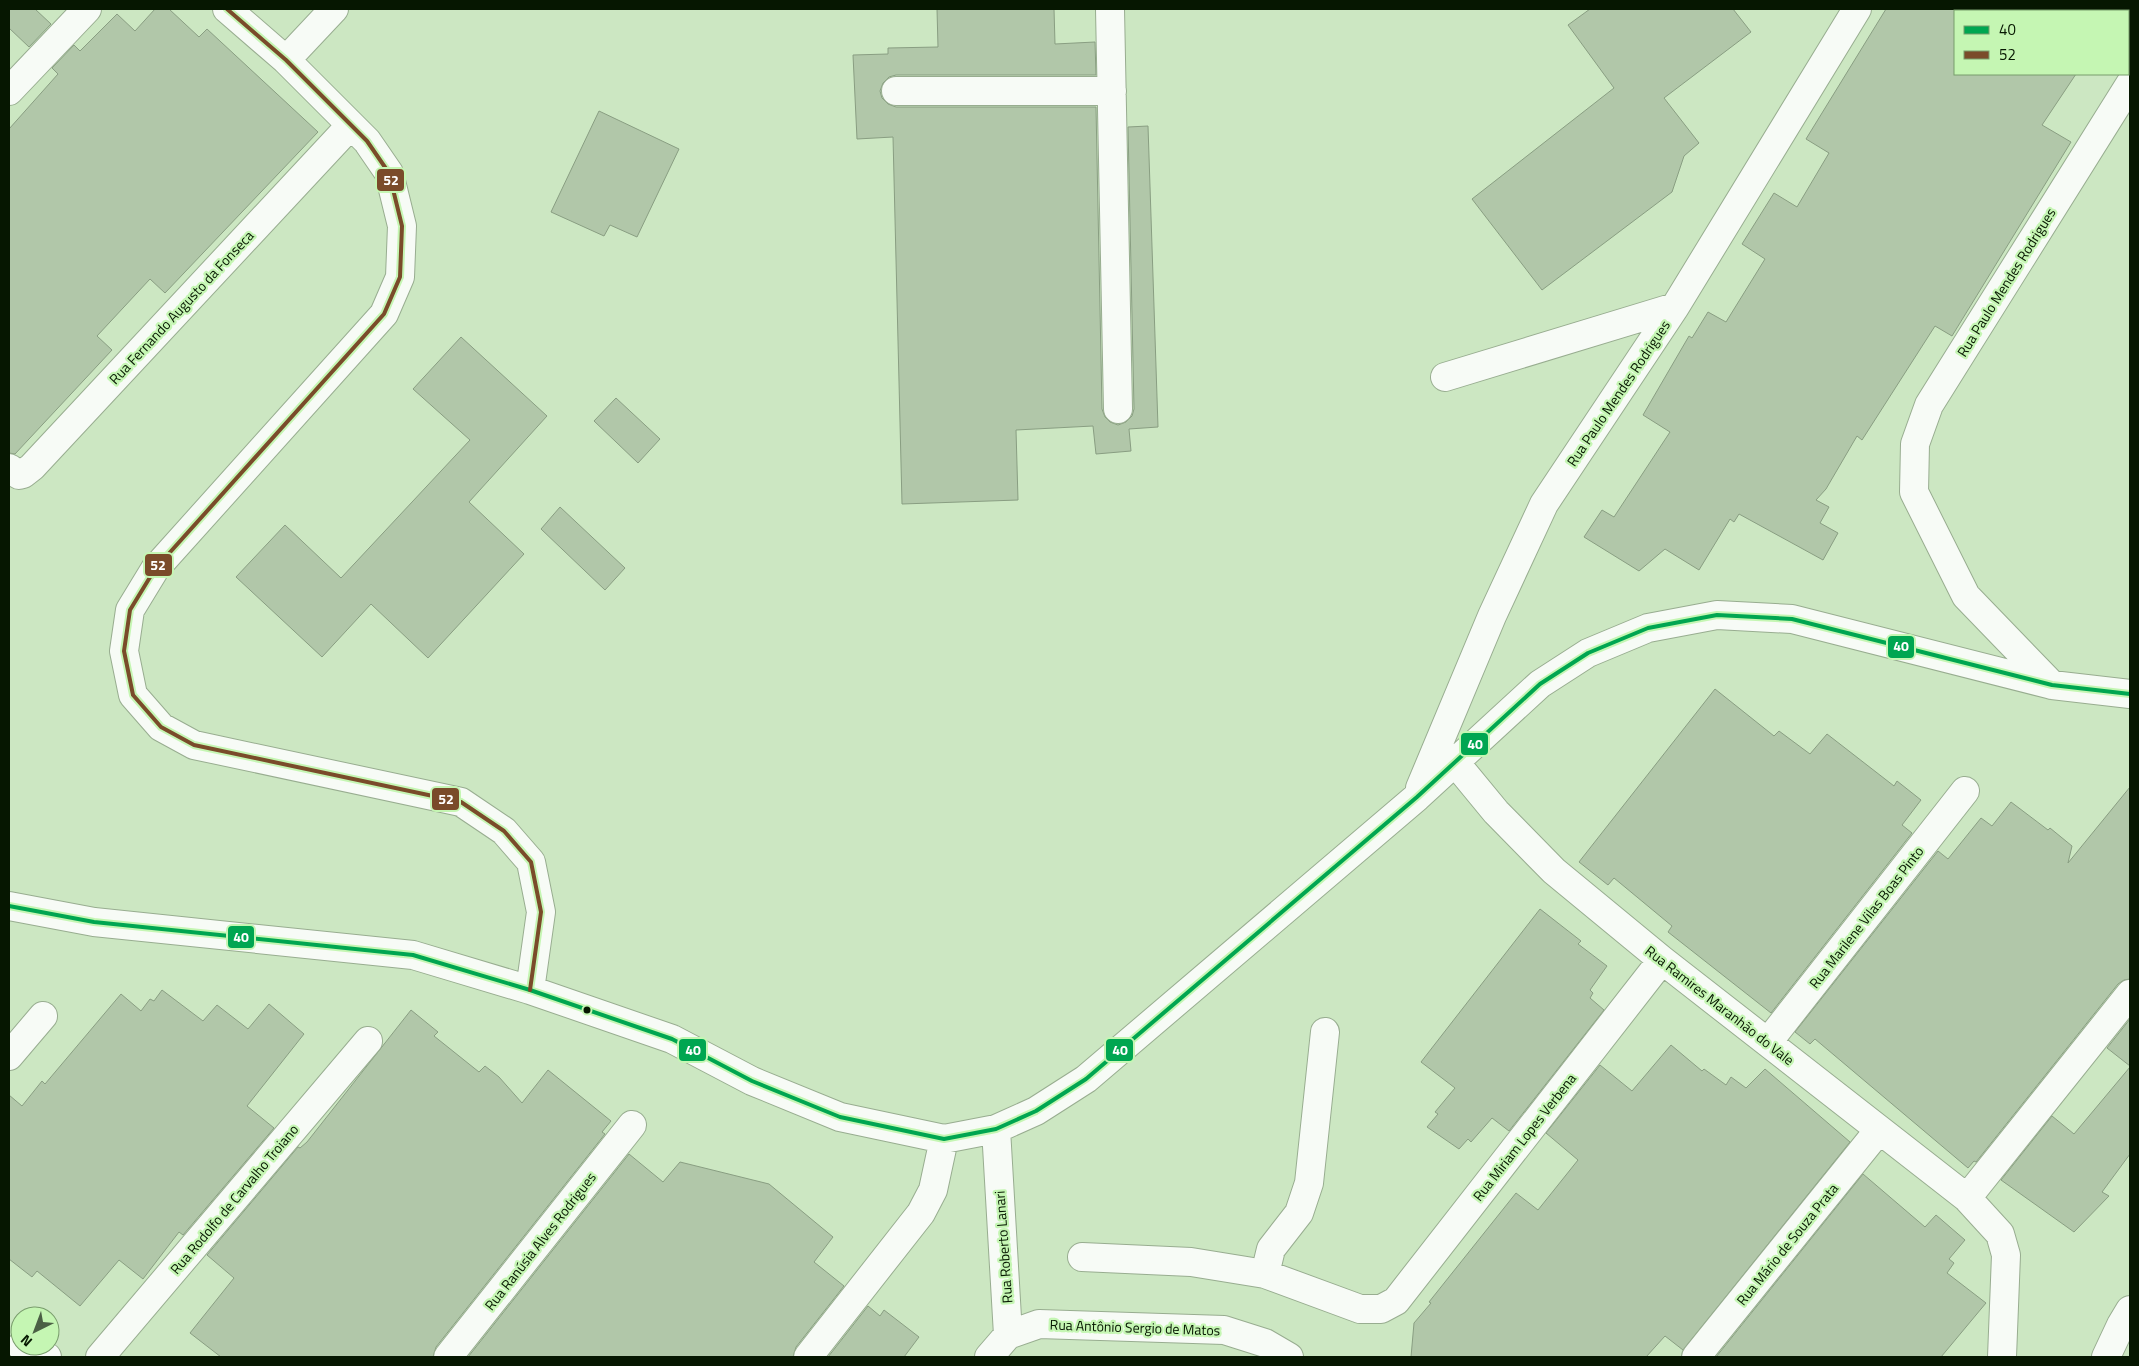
<svg xmlns="http://www.w3.org/2000/svg" width="2139" height="1366" font-family="'Titillium Web',sans-serif">
<style>
.building{fill:#b1c7a9;stroke:#899e82}
.lines{fill:none;stroke-linecap:round;stroke-linejoin:round}
.minor-casing{stroke:#98ad90;stroke-width:30}
.minor{stroke:#f7fbf6;stroke-width:28}
.bus-1-casing{stroke:#c5f6b3;stroke-width:8}
.bus-2-casing{stroke:#c5f6b3;stroke-width:8}
.bus-1{stroke:#00a651;stroke-width:4}
.bus-2{stroke:#7a4b2a;stroke-width:4}
.bus-dot{fill:#061701;stroke:#c5f6b3;stroke-width:2}
.labels{text-anchor:middle;dominant-baseline:central;stroke-width:4.5;stroke-linejoin:round;paint-order:stroke}
.street-label{font-size:14px;fill:#061701;stroke:#c5f6b3}
.line-badge{stroke:#c5f6b3;stroke-width:2}
.badge-label{font-size:14px;text-anchor:middle;font-weight:bold;fill:#fff}
</style>
<rect width="100%" height="100%" fill="#cce7c2"/>
<path class="building" d="M9,9H35L51,24L29,47L9,28Z
M155,9H169L199,37L207,29L318,132L165,293L150,279L97,336L112,350L15,454L9,453V129L58,74L52,68L74,45L80,51L117,14L135,31Z
M937,9H1054L1055,44L1095,42L1096,75H896L889,77L883,83L880,91L882,98L888,104L896,107H1096L1102,409L1105,417L1110,422L1118,425L1126,422L1132,416L1134,409L1128,127L1148,126L1158,427L1129,429L1131,451L1096,454L1093,426L1016,430L1018,500L902,504L893,137L857,139L853,55L888,54V48L938,47Z
M1590,9H1733L1751,32L1664,98L1699,143L1684,156L1672,192L1542,290L1472,199L1614,88L1568,25Z
M1886,9H1955V74H2076L2042,125L2071,142L1952,336L1935,326L1862,440L1857,436L1826,489L1816,500L1829,507L1820,523L1838,533L1823,560L1739,514L1734,522L1730,519L1699,570L1665,549L1639,571L1584,537L1602,510L1614,517L1670,432L1643,415L1689,336L1692,338L1708,312L1726,322L1765,259L1742,244L1774,193L1797,207L1829,153L1806,139Z
M599,111L679,149L637,237L610,225L604,236L551,212Z
M461,337L547,416L469,502L524,554L428,658L371,604L322,657L236,577L285,525L341,578L470,440L413,389Z
M616,398L660,439L638,463L594,421Z
M560,507L625,568L605,590L541,529Z
M1715,689L1774,736L1779,731L1810,754L1827,734L1894,786L1897,781L1921,800L1902,825L1912,833L1771,1013L1668,932L1672,926L1614,878L1608,885L1579,862Z
M2130,787V979L2124,980L2118,984L1976,1162L1974,1161L1968,1168L1815,1039L1810,1044L1795,1032L1938,851L1948,859L1981,818L1992,826L2011,802L2048,830L2050,828L2072,846L2068,863Z
M1540,909L1581,941L1578,944L1607,966L1590,990L1593,993L1590,998L1604,1010L1509,1131L1492,1118L1471,1142L1468,1139L1459,1149L1427,1127L1438,1114L1435,1112L1455,1088L1421,1062Z
M162,990L203,1021L217,1005L248,1029L269,1004L304,1034L247,1106L274,1128L183,1235L179,1232L143,1279L119,1260L80,1306L37,1271L32,1277L9,1259V1095L22,1106L42,1081L45,1084L121,994L141,1011L150,999L154,1001Z
M411,1010L438,1032L434,1036L479,1072L485,1066L499,1077L522,1103L548,1070L611,1121L602,1132L605,1134L436,1347L433,1357H221L190,1333L234,1278L207,1255L298,1147L300,1148L307,1142Z
M2130,1019V1066L2107,1048Z
M1671,1045L1702,1071L1704,1069L1726,1085L1731,1077L1746,1088L1765,1069L1850,1142L1683,1350L1665,1336L1646,1357H1411L1414,1323L1431,1303L1429,1302L1516,1193L1538,1210L1578,1160L1546,1133L1600,1065L1632,1091Z
M2130,1067V1154L2102,1192L2109,1196L2074,1232L2001,1180L2052,1116L2074,1134Z
M629,1154L663,1182L680,1162L769,1184L833,1237L814,1262L844,1286L796,1347L793,1357H468Z
M1863,1174L1925,1227L1936,1215L1965,1240L1949,1259L1954,1263L1947,1273L1986,1303L1941,1357H1716Z
M868,1306L880,1316L884,1310L919,1337L904,1357H828Z"/>
<g class="lines">
<defs>
<path id="minor" d="M227,9L286,60L367,141L389,173L402,226L400,277L384,314L155,569L130,610L124,651L133,695L161,727L194,745L461,802L504,831L531,862L541,912L530,990
M1110,9L1118,409
M286,60L334,9
M9,91L87,9
M896,91H1112
M1445,377L1675,307
M9,468L19,475L23,474L32,467L350,126
M2052,685L1966,596L1914,492L1915,444L1929,405L2130,84
M1454,761L1496,812L1554,871L1662,960L1967,1198L2000,1234L2006,1255L2002,1357
M1420,788L1492,616L1544,504L1675,307L1857,9
M9,906L94,922L413,955L530,990L672,1039L752,1081L840,1117L944,1139L996,1129L1036,1111L1086,1079L1417,797L1540,684L1588,653L1648,628L1717,615L1792,619L2052,685L2130,694
M1768,1042L1965,791
M9,1056L43,1016
M996,1129L1008,1335
M1967,1198L2130,994
M1082,1257L1191,1262L1265,1274L1360,1309H1381L1396,1301L1662,960
M1265,1274L1271,1249L1299,1213L1309,1183L1325,1032
M21,1346L47,1357
M100,1357L368,1041
M448,1357L632,1125
M808,1357L921,1213L933,1190L944,1139
M989,1357L1008,1335L1039,1324L1224,1330L1265,1343L1289,1357
M1696,1357L1879,1130
M2106,1357L2121,1325L2130,1310"/>
</defs>
<use href="#minor" class="minor-casing"/>
<use href="#minor" class="minor"/>
<defs>
<path id="bus-1" d="M9,906L94,922L413,955L530,990L672,1039L752,1081L840,1117L944,1139L996,1129L1036,1111L1086,1079L1417,797L1540,684L1588,653L1648,628L1717,615L1792,619L2052,685L2130,694"/>
<path id="bus-2" d="M227,9L286,60L367,141L389,173L402,226L400,277L384,314L155,569L130,610L124,651L133,695L161,727L194,745L461,802L504,831L531,862L541,912L530,990"/>
</defs>
<use href="#bus-1" class="bus-1-casing"/>
<use href="#bus-2" class="bus-2-casing"/>
<use href="#bus-1" class="bus-1"/>
<use href="#bus-2" class="bus-2"/>
</g>
<circle class="bus-dot" cx="587" cy="1010" r="4.5"/>
<g class="labels">
<g class="street-label">
<text transform="translate(2006 282) rotate(-58)">Rua Paulo Mendes Rodrigues</text>
<text transform="translate(181 307) rotate(-47)">Rua Fernando Augusto da Fonseca</text>
<text transform="translate(1618 393) rotate(-56)">Rua Paulo Mendes Rodrigues</text>
<text transform="translate(1866 917) rotate(-52)">Rua Marilene Vilas Boas Pinto</text>
<text transform="translate(1720 1005) rotate(38)">Rua Ramires Maranhão do Vale</text>
<text transform="translate(1524 1137) rotate(-52)">Rua Miriam Lopes Verbena</text>
<text transform="translate(234 1199) rotate(-50)">Rua Rodolfo de Carvalho Troiano</text>
<text transform="translate(540 1241) rotate(-52)">Rua Ranúsia Alves Rodrigues</text>
<text transform="translate(1787 1244) rotate(-51)">Rua Mário de Souza Prata</text>
<text transform="translate(1003 1247) rotate(-94)">Rua Roberto Lanari</text>
<text transform="translate(1135 1327) rotate(2)">Rua Antônio Sergio de Matos</text>
</g>
</g>
<g class="line-badge">
<rect x="376" y="168" width="29" height="24" rx="5" fill="#7a4b2a"/>
<rect x="144" y="553" width="29" height="24" rx="5" fill="#7a4b2a"/>
<rect x="1887" y="635" width="28" height="24" rx="5" fill="#00a651"/>
<rect x="1460" y="732" width="29" height="24" rx="5" fill="#00a651"/>
<rect x="431" y="787" width="29" height="24" rx="5" fill="#7a4b2a"/>
<rect x="227" y="925" width="28" height="24" rx="5" fill="#00a651"/>
<rect x="678" y="1038" width="29" height="24" rx="5" fill="#00a651"/>
<rect x="1105" y="1038" width="29" height="24" rx="5" fill="#00a651"/>
</g>
<g class="badge-label">
<text x="391" y="185">52</text>
<text x="158" y="570">52</text>
<text x="1901" y="651">40</text>
<text x="1475" y="749">40</text>
<text x="446" y="804">52</text>
<text x="241" y="942">40</text>
<text x="693" y="1055">40</text>
<text x="1120" y="1055">40</text>
</g>
<rect width="2139" height="1366" fill="none" stroke="#061701" stroke-width="20"/>
<rect x="1954" y="10" width="175" height="65" fill="#c5f6b3" stroke="#799d6c"/>
<rect x="1964" y="26" width="25" height="8" fill="#00a651" stroke="#799d6c"/>
<text x="1999" y="35" font-size="15" fill="#061701">40</text>
<rect x="1964" y="51" width="25" height="8" fill="#7a4b2a" stroke="#799d6c"/>
<text x="1999" y="60" font-size="15" fill="#061701">52</text>
<g transform="translate(35 1331) rotate(222)"><circle r="24" fill="#c5f6b3" stroke="#799d6c"/>
<path d="M0-4L9 19L0 12L-9 19Z" fill="#4b6045"/>
<text y="-8" font-size="14" font-weight="bold" text-anchor="middle" fill="#061701">N</text>
</g>
</svg>
